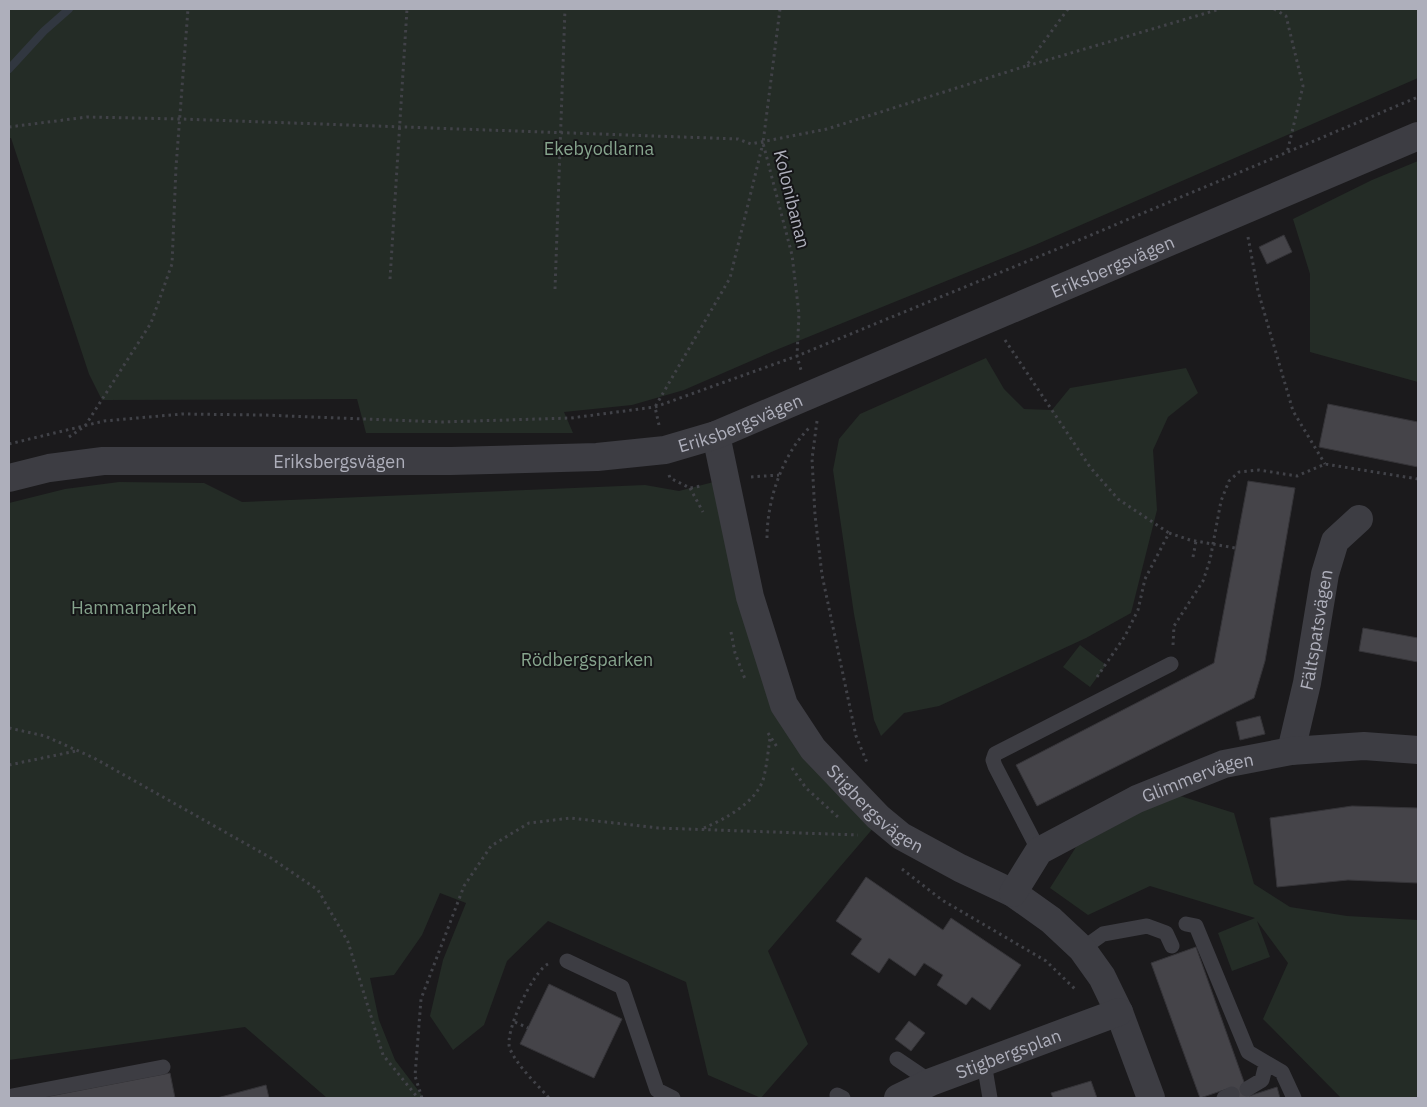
<svg xmlns="http://www.w3.org/2000/svg" width="1427" height="1107" font-family="'IBM Plex Sans',sans-serif">
<style>
.green{fill:#242c26}
.lines{fill:none;stroke-linecap:round;stroke-linejoin:round}
.stream{stroke:#313740;stroke-width:8}
.building{fill:#454449;stroke:#353438}
.path{stroke:#414248;stroke-width:3;stroke-dasharray:2.5 4;stroke-linecap:butt}
.lane{stroke:#3d3d43;stroke-width:15}
.street{stroke:#3d3d43;stroke-width:28}
.labels{text-anchor:middle;dominant-baseline:central;stroke-width:4;stroke-linejoin:round;paint-order:stroke}
.park-label{font-size:18px;fill:#86a48d;stroke:#151517}
.street-label{font-size:18px;fill:#aeafbb;stroke:#151517}
</style>
<rect width="100%" height="100%" fill="#1b1a1c"/>
<path class="green" d="M9,9H1418V78L1035,245L776,350L684,390L632,405L564,412L573,433H366L357,399L102,400L89,374L11,138H9Z
M1418,161V382L1310,352V274L1293,219L1372,180Z
M986,358L1004,389L1024,409L1052,410L1070,388L1186,368L1198,393L1168,417L1153,450L1157,510L1131,613L1086,638L939,706L904,713L881,736L874,720L854,614L833,470L839,439L860,414Z
M725,479L784,705L875,826L768,951L808,1044L761,1098L708,1075L686,982L548,921L507,961L484,1025L453,1050L430,1016L443,960L466,903L440,893L422,935L394,975L370,978L379,1020L395,1060L424,1098H327L245,1027L9,1060V503L65,489L119,482L204,483L242,502L645,485L679,491Z
M1080,645L1106,665L1090,687L1063,667Z
M1174,794L1234,813L1254,884L1290,907L1347,916L1418,920V1098H1341L1263,1019L1288,963L1257,921L1270,957L1232,971L1218,933L1255,918L1150,886L1088,915L1050,888L1076,847Z"/>
<g class="lines">
<path class="stream" d="M9,69L44,31L69,9"/>
</g>
<path class="building" d="M1284,235L1292,252L1267,264L1259,247Z
M1328,404L1418,422V467L1319,447Z
M1248,481L1295,488L1265,661L1254,698L1037,806L1016,765L1214,663Z
M1363,628L1418,638V662L1359,651Z
M1260,716L1265,734L1240,740L1236,722Z
M1352,806L1418,808V883L1348,880L1277,887L1270,818Z
M866,877L943,930L951,918L1021,965L990,1010L972,997L966,1005L937,985L943,975L924,963L915,976L889,958L879,973L851,954L862,939L836,921Z
M1196,947L1249,1096L1277,1087L1280,1098H1234L1230,1088L1200,1098L1151,963Z
M549,984L622,1019L594,1078L520,1044Z
M909,1021L925,1033L911,1051L895,1039Z
M170,1073L175,1098H40Z
M1091,1081L1097,1098H1053L1051,1093Z
M266,1085L269,1098H217Z"/>
<g class="lines">
<path class="path" d="M780,9L763,143L792,255L799,314L797,356L801,370
M1274,9L1286,16L1303,86L1287,153
M1027,66L1220,9
M9,127L87,117L181,119L738,139L751,144L827,129L1026,66L1068,9
M1248,237L1258,291L1293,411L1325,464
M390,279L407,9
M555,289L565,9
M1005,340L1090,467L1118,499L1169,533
M817,421L812,459L815,515L822,575L856,736L868,765
M659,425L655,407L730,278L763,143
M69,437L85,426L151,323L172,264L176,167L188,9
M9,444L104,421L182,414L263,415L442,422L571,418L655,407L797,356L1084,238L1418,97
M669,475L670,478L690,488L701,486
M751,477L779,475
M690,488L703,512
M767,538C767,499 783,453 811,426
M1193,557L1196,541
M731,632L735,653L745,679
M1173,645L1174,626L1203,581L1210,560L1221,501L1229,481L1239,472L1259,470L1297,476L1325,464L1418,479
M1097,677L1125,636L1138,610L1145,579L1169,533L1190,540L1235,548
M9,728L45,736L94,758L271,858L318,890L348,942L383,1055L418,1098
M768,733L777,747
M9,765L76,751
M792,768L806,788L839,818
M704,828C725,819 755,803 763,780C767,766 768,751 770,738
M902,869L942,900L1046,961L1076,990
M548,964C533,971 503,1034 510,1049C518,1067 536,1083 549,1098
M515,1022L528,1028
M422,1098L415,1076L421,999L464,886L491,846L529,823L571,818L658,828L858,835"/>
<path class="lane" d="M1039,851L995,766L993,760L995,754L1171,664
M1186,924L1196,926L1248,1052L1282,1072L1294,1098
M1082,949L1103,934L1147,926L1166,933L1172,946
M567,961L622,987L657,1090L673,1098
M897,1059L931,1082
M984,1063L990,1098
M1247,1089L1262,1080L1266,1064
M837,1095L843,1098
M11,1098L12,1096L163,1067
M1224,1098L1232,1094"/>
<g class="street">
<path id="s1" d="M716,435L750,597L784,705L813,749L878,817L901,836L960,868L1013,893L1051,920L1082,949L1102,977L1119,1012L1151,1098"/>
<path id="s2" d="M9,478L49,468L103,461H451L597,457L665,450L716,435L1418,136"/>
<path id="s3" d="M1291,751L1307,683L1325,574L1335,541L1359,519"/>
<path id="s4" d="M1013,893L1039,851L1137,799L1224,764L1291,751L1364,746L1418,750"/>
<path id="s5" d="M898,1098L931,1082L1119,1012"/>
</g>
</g>
<g class="labels">
<g class="park-label">
<text x="599" y="148">Ekebyodlarna</text>
<text x="134" y="607">Hammarparken</text>
<text x="587" y="659">Rödbergsparken</text>
</g>
<g class="street-label">
<text transform="translate(792 199) rotate(76)">Kolonibanan</text>
<text stroke="none"><textPath href="#s2" startOffset="1142">Eriksbergsvägen</textPath></text>
<text stroke="none"><textPath href="#s2" startOffset="738">Eriksbergsvägen</textPath></text>
<text stroke="none"><textPath href="#s2" startOffset="332">Eriksbergsvägen</textPath></text>
<text stroke="none"><textPath href="#s3" startOffset="124">Fältspatsvägen</textPath></text>
<text stroke="none"><textPath href="#s4" startOffset="225">Glimmervägen</textPath></text>
<text stroke="none"><textPath href="#s1" startOffset="418">Stigbergsvägen</textPath></text>
<text stroke="none"><textPath href="#s5" startOffset="119">Stigbergsplan</textPath></text>
</g>
</g>
<rect width="1427" height="1107" fill="none" stroke="#aeafbb" stroke-width="20"/>
</svg>
